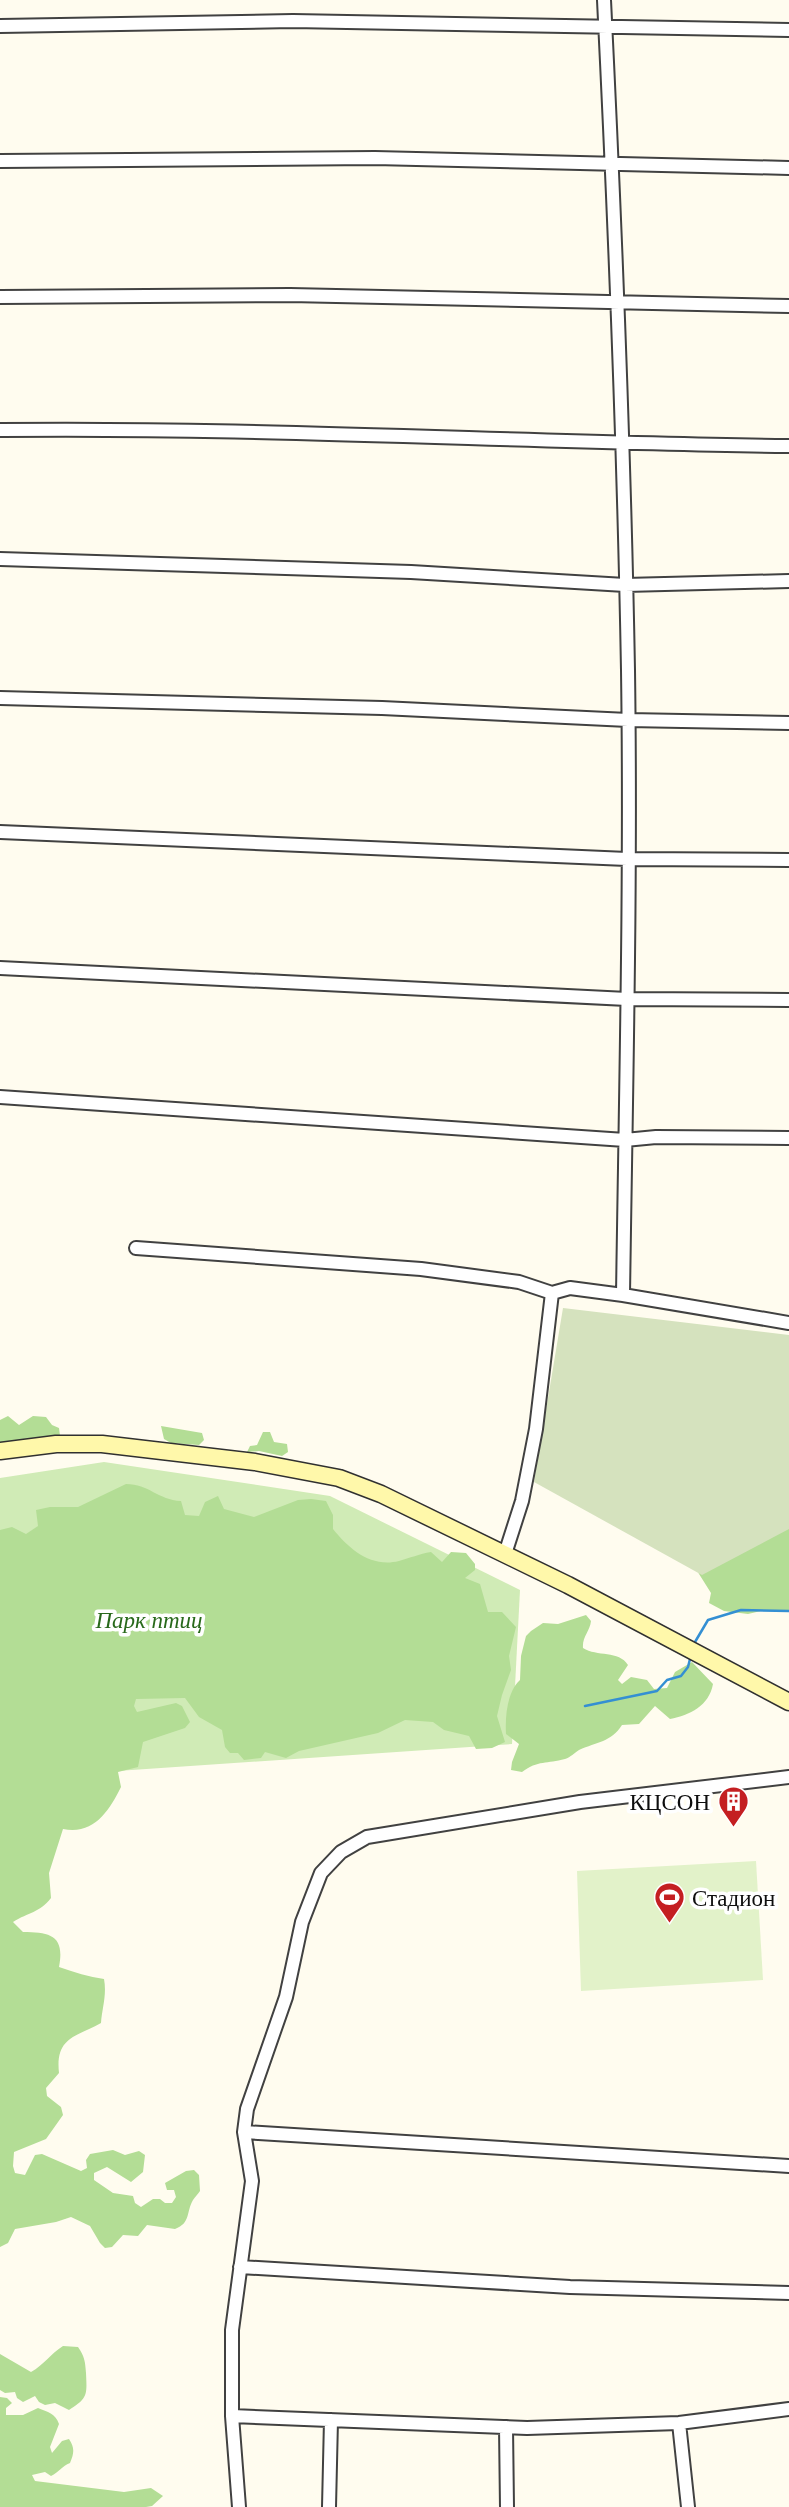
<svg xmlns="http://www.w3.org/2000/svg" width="789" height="2507" font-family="'Times New Roman',serif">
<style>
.green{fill:#d0ebb6}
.forest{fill:#b3dd95}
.cemetery{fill:#d5e2be}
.pitch{fill:#e2f2c9}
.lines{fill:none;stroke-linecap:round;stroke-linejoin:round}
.stream{stroke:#348fd3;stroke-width:2.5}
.minor-casing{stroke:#414141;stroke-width:16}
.secondary-casing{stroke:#303030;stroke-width:19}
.minor{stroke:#fff;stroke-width:12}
.secondary{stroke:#fff8aa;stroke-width:16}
.labels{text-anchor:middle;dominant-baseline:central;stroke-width:7;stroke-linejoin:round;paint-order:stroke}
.park-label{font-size:23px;font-style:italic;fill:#28691b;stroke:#fff}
.poi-label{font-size:23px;fill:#0e0e0e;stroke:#fff;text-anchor:end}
</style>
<rect width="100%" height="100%" fill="#fffcef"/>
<path class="green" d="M104,1462L330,1496L520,1590L512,1744L0,1779V1478Z"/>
<path class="forest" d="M8,1416L19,1425L33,1416L46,1417L52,1425L59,1428L60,1436L55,1442H0V1420Z
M161,1426L202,1433L204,1440L199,1445L171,1443L164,1439Z
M263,1432H270L274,1442L287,1444L288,1452L282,1456L259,1451L247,1452L250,1446L257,1445Z
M126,1484C149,1484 158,1500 181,1501L185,1515L199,1516L205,1502L218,1496L224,1509L254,1517L298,1500L311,1499L326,1501L333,1515V1529C349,1549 371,1568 399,1561C410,1558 419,1554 431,1552L442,1562L451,1552L466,1553L475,1564V1570L465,1578L480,1584L488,1612H502L516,1627L509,1656L511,1670L502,1695L497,1716L505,1742L492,1748L476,1749L469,1736L444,1730L433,1722L405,1720L378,1733L299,1751L286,1758L265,1752L261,1758L244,1760L238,1753H230L225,1747L222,1730L199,1717L185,1698L136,1699L134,1706L137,1712L176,1703L182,1706L190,1722L185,1728L143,1742L138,1767L118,1772L121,1787C109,1811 94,1835 63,1829L49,1873L51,1898C39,1913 29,1912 13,1922L23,1932C51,1932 65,1936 59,1967C74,1972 89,1977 104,1979C107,1995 102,2008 101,2023C76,2037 55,2037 59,2073L46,2088L47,2096L61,2107L63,2115L46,2139L14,2152L13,2166L15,2173L25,2175L35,2155L42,2154L81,2171L87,2168L86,2160L90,2154L113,2150L125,2155L139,2151L145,2155L143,2172L131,2182L107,2167L94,2173V2180L113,2193L133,2196L135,2203L141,2207L153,2199H160L165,2203H172L176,2197L174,2190H167L165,2183L186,2171L194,2170L199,2175L200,2191C198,2194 195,2197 193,2200C186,2212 191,2223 175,2229L147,2225L138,2236L123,2235L112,2247L105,2248L100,2243L90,2226L71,2217L56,2222L15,2229L8,2243L0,2247V1530L12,1527L26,1534L38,1526L36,1510L50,1507H78Z
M789,1522V1612L765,1610L748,1614L724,1611L709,1603L711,1593L689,1558Z
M586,1615L591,1621C590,1631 582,1637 583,1648C597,1657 619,1650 628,1665L618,1680L622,1684L631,1677L647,1680L654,1689L667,1688L675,1672L692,1662L713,1684C709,1706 690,1715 670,1719L655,1706L639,1724L622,1725C611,1742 597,1742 579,1750C574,1753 571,1757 565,1759C547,1764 538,1760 522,1772L511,1770L512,1762L519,1744L506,1734C505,1717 507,1692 520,1680L521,1656L526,1636L531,1631L543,1623L558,1624Z
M63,2346L78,2347C85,2357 85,2362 86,2373C87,2395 88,2398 69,2410L55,2403L45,2405L39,2402L35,2396L23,2402L17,2398L15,2392L5,2393L0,2390V2354L31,2372C44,2365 50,2354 63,2346Z
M0,2397L7,2398L12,2403L6,2408V2415H23L38,2408C48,2412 55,2413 59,2424L50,2447L52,2453L62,2441L69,2439C75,2448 74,2453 70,2463C62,2466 59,2472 51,2476L45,2472L32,2475L35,2481L124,2492L151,2488L163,2496L152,2506L146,2507H0Z"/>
<path class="cemetery" d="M563,1308L789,1335V1529L702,1575L534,1482Z"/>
<path class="pitch" d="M756,1861L763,1980L581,1991L577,1871Z"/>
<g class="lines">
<path class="stream" d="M695,1642L708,1620L741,1610L789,1611
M585,1706L657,1691L667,1680L681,1676L688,1667L690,1659"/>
<defs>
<path id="minor" d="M604,0C615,223 624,446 628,670C631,878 626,1086 623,1295
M0,26L293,21L789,30
M0,161L375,158L789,168
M0,297L290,295L789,306
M0,430C263,427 526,443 789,446
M0,559L411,572L625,585L789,581
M0,698L382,708L628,720L789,723
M0,832L627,859L789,860
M0,968L627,999L789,1000
M0,1097L625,1140L656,1137L789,1138
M136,1248L421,1269L519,1282L552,1293L570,1288L623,1295L789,1323
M505,1554L522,1501L536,1429L552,1293
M244,2132L789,2166
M240,2267L570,2287L789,2293
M232,2416L527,2428L679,2423L789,2409
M679,2423L688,2507
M506,2427L507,2507
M239,2507L232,2416V2330L252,2181L244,2132L247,2109L286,1997L302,1922L321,1873L341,1852L367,1837L580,1802L789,1777
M329,2507L331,2420"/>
<path id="secondary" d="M0,1451L56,1444H102L255,1462L339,1478L381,1494L568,1585L789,1702"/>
</defs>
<use href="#minor" class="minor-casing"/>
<use href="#secondary" class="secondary-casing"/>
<use href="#minor" class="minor"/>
<use href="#secondary" class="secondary"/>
</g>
<defs>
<symbol id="building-pin" viewBox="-11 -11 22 30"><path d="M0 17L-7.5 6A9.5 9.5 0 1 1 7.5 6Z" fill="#c41f22" stroke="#fff"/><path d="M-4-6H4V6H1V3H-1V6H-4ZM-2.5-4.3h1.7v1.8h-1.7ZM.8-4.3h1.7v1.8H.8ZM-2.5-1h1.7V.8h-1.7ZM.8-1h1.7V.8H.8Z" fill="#fff"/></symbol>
<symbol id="stadium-pin" viewBox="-11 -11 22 30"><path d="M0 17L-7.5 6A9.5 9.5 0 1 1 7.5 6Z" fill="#c41f22" stroke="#fff"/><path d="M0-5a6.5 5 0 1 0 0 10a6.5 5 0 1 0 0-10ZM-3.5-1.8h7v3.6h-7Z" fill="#fff"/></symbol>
</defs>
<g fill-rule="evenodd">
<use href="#building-pin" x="716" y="1784" width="35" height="47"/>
<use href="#stadium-pin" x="652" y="1880" width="35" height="47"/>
</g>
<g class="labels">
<g class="park-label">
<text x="149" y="1620">Парк птиц</text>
</g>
<g class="poi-label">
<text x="710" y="1802">КЦСОН</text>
<text x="692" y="1898" text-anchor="start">Стадион</text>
</g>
</g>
</svg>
